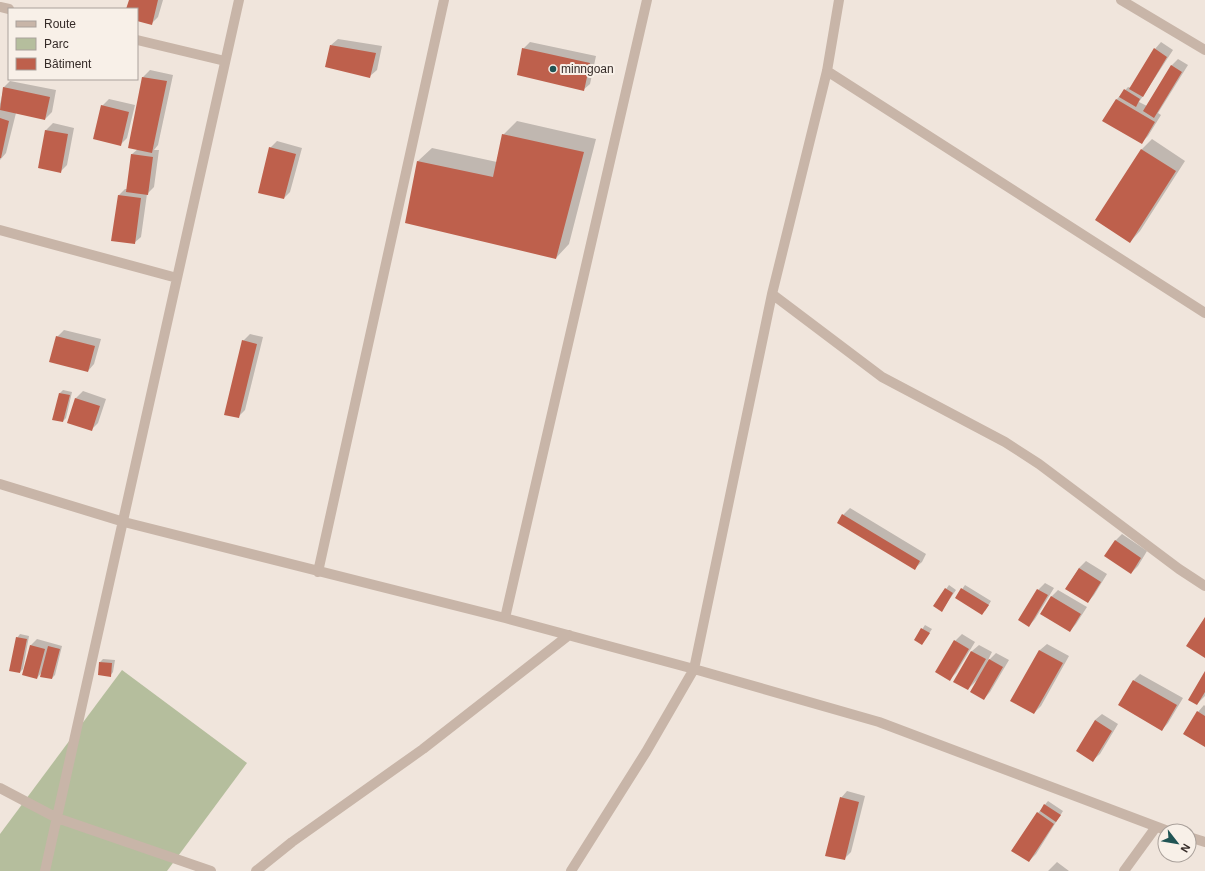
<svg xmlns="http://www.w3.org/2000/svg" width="1205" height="871" font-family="Arial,sans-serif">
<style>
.green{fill:#b5be9d}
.shadow{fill:#0003}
.building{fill:#be604c}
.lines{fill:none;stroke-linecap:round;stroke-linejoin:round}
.street{stroke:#c8b5a8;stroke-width:10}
.poi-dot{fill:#205454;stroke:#f8f0e8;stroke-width:1.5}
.labels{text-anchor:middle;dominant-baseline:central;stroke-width:4;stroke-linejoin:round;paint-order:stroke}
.poi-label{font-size:12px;fill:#352b28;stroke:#f8f0e8;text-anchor:start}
</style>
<rect width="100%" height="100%" fill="#f0e5dc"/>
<path class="green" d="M122,670L247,763L167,871H0V834Z"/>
<path class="shadow" d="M130,0H163L158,17L151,24L137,20V9H128Z
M338,39L382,46L377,70L370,76L331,45Z
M530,42L596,56L590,84L583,90L523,49Z
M1161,42L1173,50L1139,102L1147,106L1171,66L1178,59L1188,65L1158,113L1161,115L1148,136L1141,143L1104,120L1117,99L1128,87L1131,88L1155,49Z
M150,70L173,75L158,145L154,150H159L154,187L147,194L141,237L134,243L119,195L125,189H128L132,154L138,149L143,77Z
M10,81L56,90L52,112L45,119L16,113L6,153L0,160V104L4,87Z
M109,99L135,105L127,138L120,145L102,106Z
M517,121L596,139L569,244L556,258L406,222L418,161L432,148L497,162L503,135Z
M53,123L74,128L67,165L60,172L39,167L46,130Z
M1152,139L1185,161L1140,231L1130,242L1096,220L1142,149Z
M277,141L302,148L290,192L284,198L270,148Z
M64,330L101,339L94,364L88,371L57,337Z
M250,334L263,337L245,410L238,417L243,341Z
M63,390L72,392L66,418L63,421L59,394Z
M83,391L106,399L98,423L91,430L68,422L76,398Z
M850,508L926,554L922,562L915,568L843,515Z
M1122,534L1147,551L1138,566L1131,573L1115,541Z
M1086,561L1107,574L1094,595L1088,602L1066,589L1079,568Z
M1045,583L1054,588L1035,619L1029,626L1038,590Z
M949,585L956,590L942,610L934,606Z
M965,585L991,601L985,611L956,598Z
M1058,590L1087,607L1076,624L1070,631L1041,614L1052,596Z
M925,625L932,629L922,644L915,640Z
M20,634L29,636L23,669L20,672L17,638Z
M962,634L975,642L956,673L949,680L955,641Z
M37,639L62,646L55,675L52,678L42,672L37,678L30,646Z
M1047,644L1069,656L1041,706L1034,713L1012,701L1040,650Z
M979,645L992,652L987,662L996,653L1009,660L990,692L984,699L978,679L968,689L972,651Z
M103,659L115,660L113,672L110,676L100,662Z
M1205,673V696L1197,704Z
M1140,674L1183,698L1168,723L1162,730L1134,680Z
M1204,705L1205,706V746L1198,712Z
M1102,714L1118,724L1100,754L1093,760L1095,720Z
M847,791L865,796L851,852L844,859L841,798Z
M1048,801L1063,811L1036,854L1029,861L1038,813Z
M1057,862L1069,871H1048Z"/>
<path class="building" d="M129,0H158L152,25L137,21V9H126Z
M330,45L376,53L370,78L325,67Z
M522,48L590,63L584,91L517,75Z
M1154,48L1167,57L1143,97L1129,89Z
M1171,65L1182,72L1154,118L1143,111Z
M142,77L167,81L152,153L128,148Z
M3,87L50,97L45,120L0,110Z
M1124,89L1140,99L1136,107L1119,97Z
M1116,99L1155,122L1142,144L1102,121Z
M101,105L129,112L121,146L93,139Z
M0,118L9,121L1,158H0Z
M45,130L68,134L61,173L38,168Z
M502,134L584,152L556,259L405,223L417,161L493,177Z
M269,147L296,154L284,199L258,193Z
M1141,149L1176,171L1130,243L1095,220Z
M131,154L153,157L148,195L126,192Z
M118,195L141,198L135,244L111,241Z
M56,336L95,346L88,372L49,362Z
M242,340L257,344L239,418L224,415Z
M59,393L70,395L63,422L52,420Z
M75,398L100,406L92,431L67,423Z
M842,514L920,561L915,570L837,523Z
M1115,540L1141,558L1131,574L1104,556Z
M1079,568L1101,582L1088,603L1065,589Z
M945,588L953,593L942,612L933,606Z
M961,588L989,605L982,615L955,598Z
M1037,589L1048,595L1029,627L1018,620Z
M1051,596L1081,614L1070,632L1040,614Z
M1205,617V658L1186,646Z
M921,628L930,633L922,645L914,640Z
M16,637L27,639L20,673L9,671Z
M954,640L969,649L950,681L935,672Z
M30,645L45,649L37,679L22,675Z
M48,646L60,649L52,679L40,677Z
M1039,650L1063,663L1034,714L1010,701Z
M971,651L986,659L968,690L953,682Z
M989,659L1003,667L984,700L970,692Z
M99,662L112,663L111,677L98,675Z
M1205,671V692L1197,705L1188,700Z
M1133,680L1177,705L1162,731L1118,705Z
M1197,711L1205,716V747L1183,734Z
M1095,720L1112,731L1093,762L1076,751Z
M840,797L859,802L845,860L825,856Z
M1044,804L1061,815L1056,822L1040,811Z
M1037,812L1054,824L1029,862L1011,851Z"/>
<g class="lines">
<path class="street" d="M1121,0L1205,50
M0,7L9,9
M137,40L225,61
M827,71L1205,313
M0,230L177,278
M772,294L882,377L1005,442L1039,464L1179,569L1205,586
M0,484L124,522L505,618L694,669L879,722L1168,831
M318,572L444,0
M505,618L647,0
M0,788L57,818L211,871
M1189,837L1205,842
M45,871L239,0
M256,871L292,842L423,749L569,635
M571,871L646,752L694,669L772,294L827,71L839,0
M1124,871L1156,827"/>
</g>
<circle class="poi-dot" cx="553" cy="69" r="4"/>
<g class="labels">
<g class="poi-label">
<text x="561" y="69">minngoan</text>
</g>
</g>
<rect x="8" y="8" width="130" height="72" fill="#f8f0e8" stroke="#aaa19b"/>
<rect x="16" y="21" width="20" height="6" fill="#c8b5a8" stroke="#aaa19b"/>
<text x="44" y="28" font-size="12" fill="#352b28">Route</text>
<rect x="16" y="38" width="20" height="12" fill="#b5be9d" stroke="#aaa19b"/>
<text x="44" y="48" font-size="12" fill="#352b28">Parc</text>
<rect x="16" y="58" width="20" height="12" fill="#be604c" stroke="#aaa19b"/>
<text x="44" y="68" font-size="12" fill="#352b28">Bâtiment</text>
<g transform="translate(1177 843) rotate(121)"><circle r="19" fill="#f8f0e8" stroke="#aaa19b"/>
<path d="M0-3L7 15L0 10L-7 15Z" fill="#205454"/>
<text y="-6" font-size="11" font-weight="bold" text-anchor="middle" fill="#352b28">N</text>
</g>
</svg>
